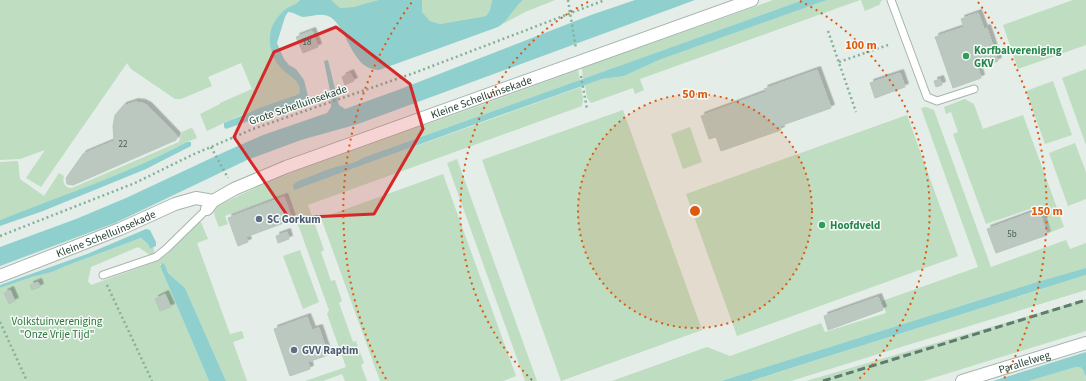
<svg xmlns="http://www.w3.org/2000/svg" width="1086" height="381" font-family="'Source Sans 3',sans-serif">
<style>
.green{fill:#beddc1}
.water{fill:#8fd0ce}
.building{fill:#bac8c0;stroke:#b7c7bd;filter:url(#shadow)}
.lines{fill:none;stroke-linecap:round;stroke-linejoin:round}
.lane-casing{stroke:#a7b5ae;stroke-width:9}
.street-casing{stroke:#a7b5ae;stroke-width:14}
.path{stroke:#86b09b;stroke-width:2.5;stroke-dasharray:2 3;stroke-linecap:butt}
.lane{stroke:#fff;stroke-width:7}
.street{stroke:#fff;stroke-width:12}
.rail{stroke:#5f7a6e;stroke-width:3;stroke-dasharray:8 4;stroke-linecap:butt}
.marked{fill:#d62828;fill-opacity:0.2;stroke:#d62828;stroke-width:3;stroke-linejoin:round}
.ring{fill:none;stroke:#de580e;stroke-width:2;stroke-dasharray:2 4}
.leisure-dot{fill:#2e9e5b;stroke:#f5faf6;stroke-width:1.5}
.service-dot{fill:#5c6f8a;stroke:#f5faf6;stroke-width:1.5}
.labels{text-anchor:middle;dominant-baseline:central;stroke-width:3;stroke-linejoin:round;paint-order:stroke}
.number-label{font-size:9px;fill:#4a6156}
.leisure-label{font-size:11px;font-weight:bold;fill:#27864d;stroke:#f5faf6;text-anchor:start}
.street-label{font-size:11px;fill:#243f33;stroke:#f5faf6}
.service-label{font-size:11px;font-weight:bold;fill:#4e5e75;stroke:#f5faf6;text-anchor:start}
.park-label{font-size:11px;fill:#2f743e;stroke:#f5faf6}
.centre{fill:#de580e;stroke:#f5faf6;stroke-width:2}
.ring-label{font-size:12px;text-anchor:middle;font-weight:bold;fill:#de580e;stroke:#f5faf6;stroke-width:3;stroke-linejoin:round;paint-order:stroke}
</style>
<defs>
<filter id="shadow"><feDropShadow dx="3.5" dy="-3.5" stdDeviation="0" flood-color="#0004"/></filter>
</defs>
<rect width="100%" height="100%" fill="#e4ede8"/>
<path class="green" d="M0,0H300C297,5 294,5 289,7C277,14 272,27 270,40L298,84L300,90L299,94L241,115L207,131L200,114L220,104V103L252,89L241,63L208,77L212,86L181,99H175L131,69L127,63L41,187L26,178L45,150L20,159L0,160Z
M331,0H378C367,3 349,12 338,7C335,5 333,3 331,0Z
M422,0H492L490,10L486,16L440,24L430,21L422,12Z
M523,0H555L525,12L503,24L512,10Z
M773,0H803L583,79L582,68Z
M827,0H860L640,79L644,90L635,94L633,88L591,103L587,98L585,85L602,79L624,76L659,60Z
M861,0H882L879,5L865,11Z
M1073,0H1086V45L1018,69L1003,25Z
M1086,69V145L1062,78Z
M578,70L580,80L362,158C354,164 345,164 335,167C322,171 309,177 296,182L293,185L304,186L581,87L583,99L582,106L308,205L324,250L321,252L331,281L335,280L342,301L339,303L353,342L356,341L364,363L361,365L367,381H345L342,374L323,381H305L346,367L327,314L329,310L287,194L225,216L228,224L219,227L215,217L214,212L219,205L255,188L300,169L490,102Z
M1053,81L1072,135L1045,144L1026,91Z
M965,99L974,104L983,129L1023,115L1064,227L1051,232L1041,205L986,224L953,134L958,132L951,112L946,114L944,107Z
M926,107L934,110L991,267L1066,240L1070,249L1086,243V268L1037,282L721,381H612L707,347L730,356L821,323L825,332L886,313L882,301L978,267L921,108Z
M623,110L702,330L561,381L482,160Z
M907,115L958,256L737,336L686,194Z
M690,127L702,162L683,169L671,134Z
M191,128L193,129L197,138L187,142C127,174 63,196 0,220V162L18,161L20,179L44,196L59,173L64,176C62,183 65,188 72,188L179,142L182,132Z
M1075,143L1086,172V199L1068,206L1049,153Z
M457,159L537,381H525L447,163Z
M443,174L516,376L503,381H380L321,218Z
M201,222L208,239L197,243L230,334L242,331L244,338L233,342L247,381H226L185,288L168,273L165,265L160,264V266L209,381H0V288L32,277L52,272L63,267L141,238L148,244L150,249L153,247L155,253L150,255L138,247L91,267L88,281L91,285L158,261L166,255L198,223Z
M300,250L319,302L303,309L283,256Z
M1086,275V290L791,381H751Z
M1086,299V331L923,381H806Z
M1076,367H1080C1084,371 1086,375 1086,381H1029Z"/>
<path class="water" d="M300,0H331L340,8H344L354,7L378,0H422V12L430,21L440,24L486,16L490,10L492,0H523C513,8 508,21 498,27L379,70C353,70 349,34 333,19C324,11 313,17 303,17C298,16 294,12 288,12L285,17L277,43L284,59L289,65L296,69L304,80L309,100L226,129L224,127V123L262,107L299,94C303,81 288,76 281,68C271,58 267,40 272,27C275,20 281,12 287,8C292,5 296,5 300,0Z
M635,0H695L358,124L301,140L247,160L115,223L0,266V247L76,219L126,198L220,154L263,135L327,113L331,107V96L324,61L328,60L339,105L345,109L398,90L591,15Z
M803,0H827L659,60L624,76L602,79L473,125L294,190L293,185L296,182C309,177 322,171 335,167C345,164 354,164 362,158Z
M187,142H191V146L146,169L43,211L0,226V220C63,195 127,174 187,142Z
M146,229L150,230L156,242V246L150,249L148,244L141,238L63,267L52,272L32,277L0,288V285L87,254Z
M162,263L165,265L168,273L185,288L226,381H209L160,266Z
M1086,268V275L785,370L751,381H721L1037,282Z
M1086,352V377L1083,370L1080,367H1076L1029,381H993Z"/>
<path class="building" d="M978,13L984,29L987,28L998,61L978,68L981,78L953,88L935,37L964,27L961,19Z
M312,31L318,47L303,53L296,37Z
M817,70L831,108L780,126L781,130L721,151L716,137L709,139L701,116L766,92L764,89Z
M350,73L354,81L345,85L342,77Z
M900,73L905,87L875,98L870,83Z
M940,79L942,85L936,87L934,81Z
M135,102L142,103L148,106L177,136L176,140L73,185L67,184L66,178L83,154L114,141L113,126L115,115L123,106Z
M284,197L292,220L246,237L248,242L238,246L228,218Z
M1039,210L1047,235L996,253L987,229Z
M287,232L289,239L278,243L276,236Z
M38,282L40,287L32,290L30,285Z
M10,290L15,301L9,304L4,293Z
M165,294L171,307L160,311L155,299Z
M878,297L883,310L828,330L824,316Z
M307,317L312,330L319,328L328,355L308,362L310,369L290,376L274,329Z"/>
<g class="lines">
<defs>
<path id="lane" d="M891,0L927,97L937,101L974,89
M103,275L156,257L166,249L207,209"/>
<g id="street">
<path id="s1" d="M207,209L213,201L234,189L286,167L752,0"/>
<path id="s2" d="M0,276L120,229L175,204L196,198L213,201"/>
<path id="s3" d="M962,381L1086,343"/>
</g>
</defs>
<use href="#lane" class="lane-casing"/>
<use href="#street" class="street-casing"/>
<path class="path" d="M568,0L576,49
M828,31L856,112
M839,62L888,45
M581,76L587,109
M211,147L228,178
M0,236L135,183L192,155L253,129L414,73L605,0
M107,285L152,381
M0,322L27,381"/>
<use href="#lane" class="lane"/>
<use href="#street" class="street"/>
<path class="rail" d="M823,381L1086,300"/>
</g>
<path class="marked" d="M336,27L410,84L423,129L374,214L289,218L234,137L274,52Z"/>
<circle cx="695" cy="211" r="117" fill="#de580e" fill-opacity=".12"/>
<g class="ring">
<circle cx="695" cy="211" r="117"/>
<path d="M532 380A235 235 0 0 1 590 1M800 1A235 235 0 0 1 858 380"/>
<path d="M386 379A352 352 0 0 1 412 2M978 2A352 352 0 0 1 1004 379"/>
</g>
<g class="leisure-dot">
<circle cx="966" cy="56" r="4"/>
<circle cx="822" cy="225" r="4"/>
</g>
<g class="service-dot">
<circle cx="259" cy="219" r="4"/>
<circle cx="294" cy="350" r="4"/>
</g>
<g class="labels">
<g class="number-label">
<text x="307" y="42">18</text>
<text x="123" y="144">22</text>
<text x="1012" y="234">5b</text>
</g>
<g class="leisure-label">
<text x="974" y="50">Korfbalvereniging<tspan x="974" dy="13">GKV</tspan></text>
<text x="830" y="225">Hoofdveld</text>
</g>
<g class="street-label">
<text stroke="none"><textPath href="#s1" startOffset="298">Kleine Schelluinsekade</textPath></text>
<text transform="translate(298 105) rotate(-19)">Grote Schelluinsekade</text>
<text stroke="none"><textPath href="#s2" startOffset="114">Kleine Schelluinsekade</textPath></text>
<text stroke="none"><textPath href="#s3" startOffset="65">Parallelweg</textPath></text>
</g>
<g class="service-label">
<text x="267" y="219">SC Gorkum</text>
<text x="302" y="350">GVV Raptim</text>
</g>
<g class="park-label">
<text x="57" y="321">Volkstuinvereniging<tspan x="57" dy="13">"Onze Vrije Tijd"</tspan></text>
</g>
</g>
<circle cx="695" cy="211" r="6" class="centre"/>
<g class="ring-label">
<text x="861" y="49">100 m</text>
<text x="695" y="98">50 m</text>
<text x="1047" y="215">150 m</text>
</g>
</svg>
